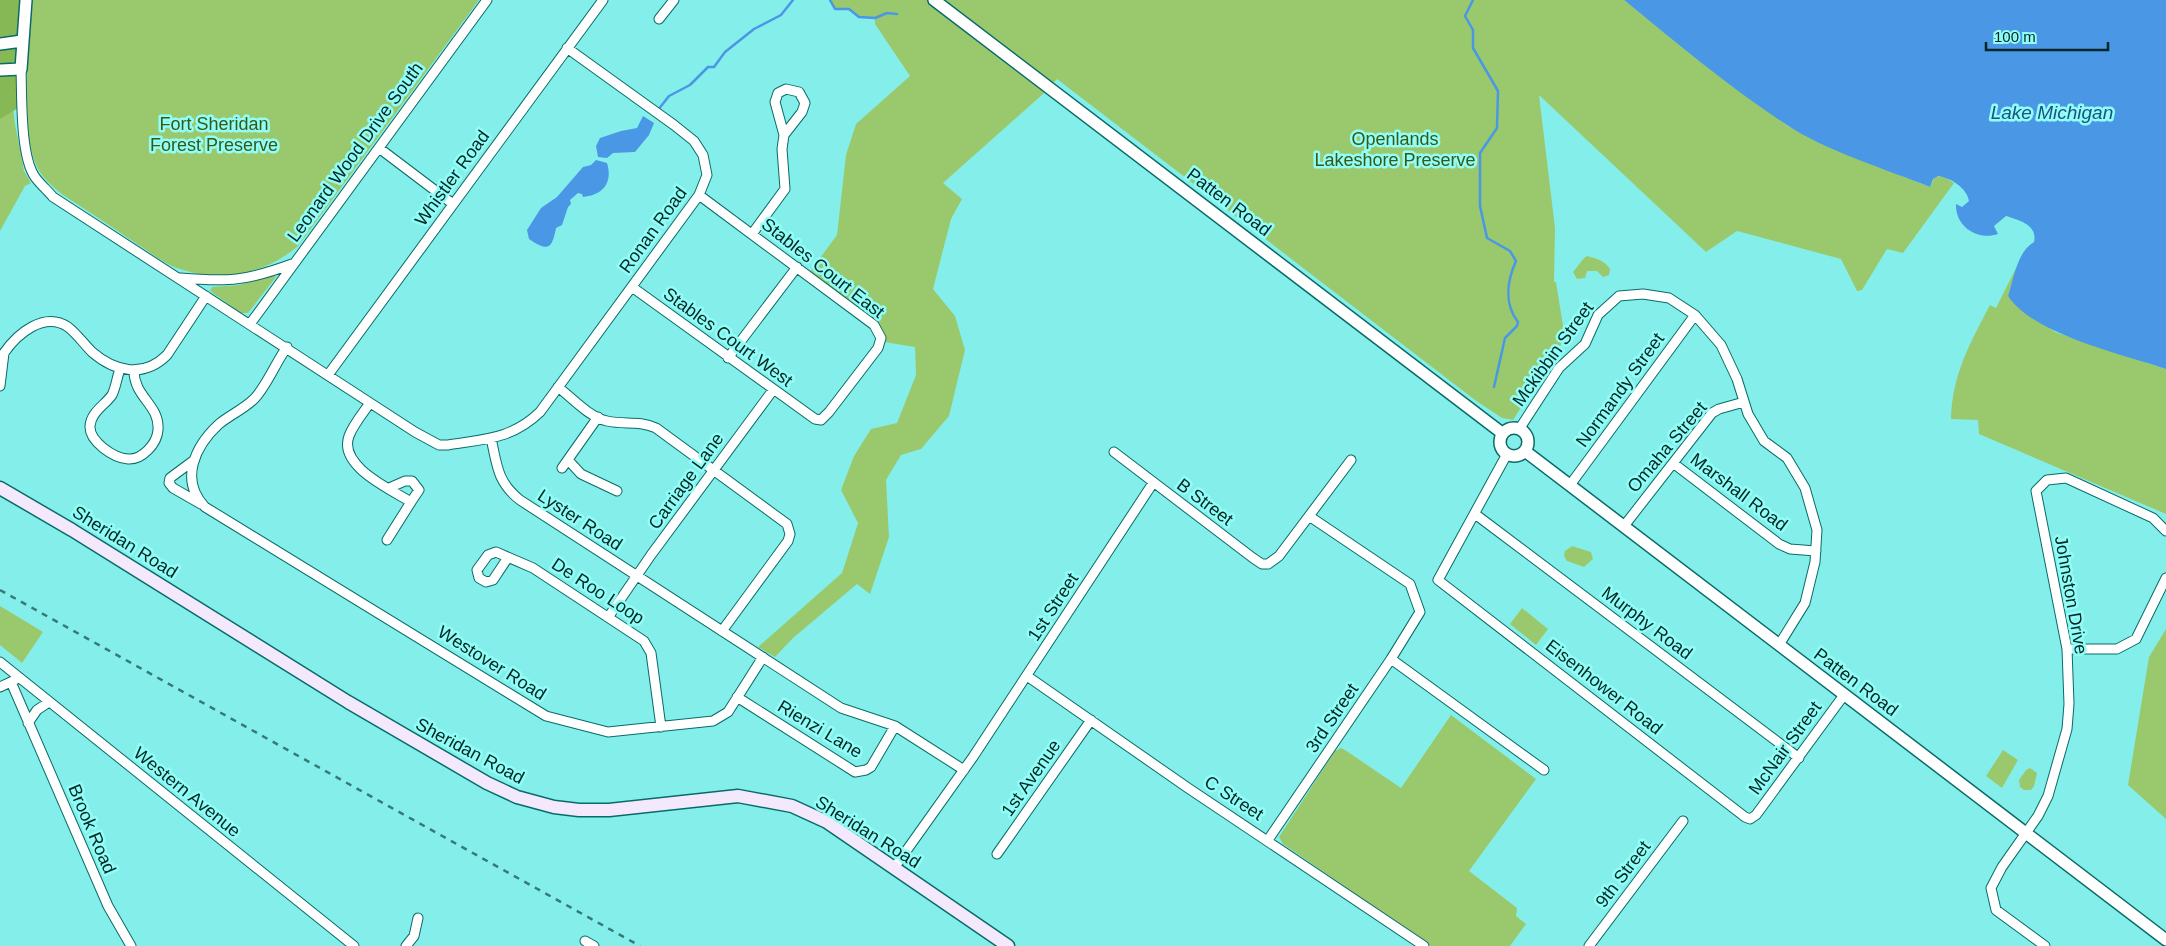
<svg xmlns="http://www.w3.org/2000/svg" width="2166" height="946" font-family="Helvetica,sans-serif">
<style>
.green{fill:#9ac96d}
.forest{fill:#86b855}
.water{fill:#4a97e6}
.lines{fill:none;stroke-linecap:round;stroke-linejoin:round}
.stream{stroke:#4a97e6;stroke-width:2.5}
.minor-casing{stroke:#096b68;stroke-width:11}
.tertiary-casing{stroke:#096b68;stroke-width:14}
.secondary-casing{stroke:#096b68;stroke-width:15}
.minor{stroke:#fff;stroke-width:9}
.tertiary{stroke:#fff;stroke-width:11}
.secondary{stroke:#f4e8fd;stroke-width:12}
.rail{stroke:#377976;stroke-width:2.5;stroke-dasharray:6 6;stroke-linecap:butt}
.labels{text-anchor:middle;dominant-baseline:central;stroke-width:5;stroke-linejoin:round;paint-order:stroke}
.park-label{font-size:18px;fill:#385813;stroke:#91fdf7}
.street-label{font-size:18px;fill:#022725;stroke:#91fdf7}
.water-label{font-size:19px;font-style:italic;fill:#1d5185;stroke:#91fdf7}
</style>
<rect width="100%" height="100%" fill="#84efea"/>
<path class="green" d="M0,0L15,124L24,171L31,183L25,186L0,231Z
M33,0H479L298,246C266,274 220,283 180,269C164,264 150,252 137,244C112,227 88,211 63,195C53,187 43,179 37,167C19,129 28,43 33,0Z
M830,0H1624L1705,65L1788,126L1842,152L1930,187L1935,176L1944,177L1954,183L1903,253L1887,249L1862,290L1857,291L1841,259L1737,231L1706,252L1539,95L1555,228L1554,282H1556L1565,338L1513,420L1502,418L1475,400L1057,79L1042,95L943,183L962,199L951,219L933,289L955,316L965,350L949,416L921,449L901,455L886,480L889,537L870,594L857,584L793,638L775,657L758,647L842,573L858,523L841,490L854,456L871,429L897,423L916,375L915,347L884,342L885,336L878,323L809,273L837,235L846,155L856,124L910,76L875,24V18L859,17L849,9H835Z
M1587,256C1597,259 1604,260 1610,269L1609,275L1603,277L1597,271H1587L1585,278L1577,279L1573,272L1584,258Z
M2017,266L2008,296L2055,332L2166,369V514L1979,434L1978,420L1951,419C1952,375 1970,343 1990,305L1996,308Z
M273,275L276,277L248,313H241L210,291L212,287L239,285Z
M1572,546L1591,552L1593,559L1584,567L1567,561L1564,556L1565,551Z
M0,606L43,632L22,663L0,645Z
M1522,608L1548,629L1536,645L1510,624Z
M2166,629V819L2128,785L2149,657Z
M1451,715L1536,779L1469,871L1517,908L1516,916L1526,924L1510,946H1431L1283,844L1279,837L1335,751L1341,748L1345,750L1401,788Z
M2003,750L2018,760L2002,788L1986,776Z
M2030,768L2037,773L2034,786L2031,790H2024L2020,787L2019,780L2026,770Z"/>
<path class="forest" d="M0,0H26L23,105L0,119Z"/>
<path class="water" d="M1624,0H2166V369C2122,354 2034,335 2008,296C2014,278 2017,252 2034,242C2038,225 2019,220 2006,216L1994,226L1998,234C1977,241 1955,226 1956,204L1962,207L1969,201C1967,188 1951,178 1938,176L1933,179L1930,187C1886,169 1826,151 1787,125C1730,88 1677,43 1624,0Z
M643,116L654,123L649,135L635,152L613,153L607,158L598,157L596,146L600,138L621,131L637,128Z
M596,160L607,163C613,183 603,195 583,197L582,194L578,193L570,200L571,204L568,207L562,225L556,228C552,249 548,252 529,239L527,230L541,208L557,197L583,167L591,165Z"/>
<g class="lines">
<path class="stream" d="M830,0L835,9H849L859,17L875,18L887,13L897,14
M1473,0L1465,16L1473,30V48L1498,91L1497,128L1480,153V206L1487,238L1510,251L1516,261C1507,281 1504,304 1518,322L1517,326L1505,338L1494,387
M658,110L669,96L690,85L708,67H714L725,52L754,29L781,15L793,0"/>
<defs>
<path id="minor" d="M659,19L674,0
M21,69C22,95 20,156 35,177C40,184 47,190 53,197L415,432L439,445H448C485,439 512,439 540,412L699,195L707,175L703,155L694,141L674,125L567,48
M786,89L799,92L805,103L802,112L784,135L775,102L778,93Z
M379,148L453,204
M752,234L785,189L782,149L784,135
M180,278C229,282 246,281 292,264
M632,287L815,419L821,420L829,412L878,348L881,338L874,325L699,195
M250,324L487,0
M287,347C276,362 266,387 254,399C244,409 230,415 219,424C195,446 179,480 205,507L546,716L608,732L713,721L728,712L763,657
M4,353C17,334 44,311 68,327C77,334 84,344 92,352C115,372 144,378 167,355L206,296
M728,358L797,267
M120,369C117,377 116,387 112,395C105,405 91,412 90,426C89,441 113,458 128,459C142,460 157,444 158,430C160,405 134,397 134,371
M328,375L603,0
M0,386L4,353L1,357
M558,387C572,398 589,417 607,421C625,425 638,420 656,428L787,524L790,534L788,541L722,631
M370,403C363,413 353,425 349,436C338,466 390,489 411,502L387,540
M1520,428L1559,368L1585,344L1598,315L1619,296L1643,294L1669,298L1695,315L1721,345L1737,379L1748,414L1764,441L1787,458L1805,488L1817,530L1815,562L1805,603L1779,645
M491,438C497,465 497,482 520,500L841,708L895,726L964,770
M1114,452L1253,558L1262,564H1268L1279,556L1351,460
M1507,454L1438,580L1745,817L1750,819L1756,815L1844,695
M568,460L581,474L617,491
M193,461L170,478L169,483L173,488L201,504
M1673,463L1779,544L1790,549L1816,551
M562,468L598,417
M1570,485L1695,315
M389,488L405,481H412L419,490L411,502
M1475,514L1799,758
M1624,526L1712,413L1719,409L1744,402
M507,559L493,580L486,582L479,578L477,570L488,555L496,552L533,568L644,641L651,653L661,727
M609,616L651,555L773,390
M2067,649H2117L2136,639L2166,578
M1391,659L1544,770
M0,662L354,946
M1027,676L1188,788L1424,946
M11,682L108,906L131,946
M0,687L15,680
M737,697L855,772L866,770L871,767L895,726
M28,723L37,710L49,702
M1268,840L1391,659L1420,612L1410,584L1309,516
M997,854L1091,720
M894,868L973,757L1153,483
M585,941L594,946
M406,946L414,936L418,918
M1589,946L1683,821
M2045,946L1996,910L1991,888L2002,867L2038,816L2048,796L2067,729L2069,704L2067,649L2036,491L2047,480L2066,478L2153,518L2166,531"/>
<path id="tertiary" d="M934,0L1502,433
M0,44L22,41
M0,70L21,69L26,0
M1500 442a14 14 0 1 1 28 0a14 14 0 1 1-28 0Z
M1525,451L2166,940"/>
<path id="secondary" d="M0,488L72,530L348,702L487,783L517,797L554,807L579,810H609L738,796L792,806L827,822L1008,946"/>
</defs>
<use href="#minor" class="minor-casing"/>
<use href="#tertiary" class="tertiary-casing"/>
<use href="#secondary" class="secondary-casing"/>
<use href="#minor" class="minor"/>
<use href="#tertiary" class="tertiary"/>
<use href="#secondary" class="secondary"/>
<path class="rail" d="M0,590L640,946"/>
</g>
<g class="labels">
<g class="park-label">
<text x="214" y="124">Fort Sheridan<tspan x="214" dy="21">Forest Preserve</tspan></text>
<text x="1395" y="139">Openlands<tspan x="1395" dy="21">Lakeshore Preserve</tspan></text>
</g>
<g class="street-label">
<text transform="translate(355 152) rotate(-54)">Leonard Wood Drive South</text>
<text transform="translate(452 178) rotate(-54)">Whistler Road</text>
<text transform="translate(1229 202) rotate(37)">Patten Road</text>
<text transform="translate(653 230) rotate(-54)">Ronan Road</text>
<text transform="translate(823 268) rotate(38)">Stables Court East</text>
<text transform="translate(728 337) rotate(36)">Stables Court West</text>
<text transform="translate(1553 354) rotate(-54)">Mckibbin Street</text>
<text transform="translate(1620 390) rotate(-54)">Normandy Street</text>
<text transform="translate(1667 447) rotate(-50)">Omaha Street</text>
<text transform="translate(686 481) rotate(-54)">Carriage Lane</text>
<text transform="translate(1739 492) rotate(37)">Marshall Road</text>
<text transform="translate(1205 502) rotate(37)">B Street</text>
<text transform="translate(580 520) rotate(33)">Lyster Road</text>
<text transform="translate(125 542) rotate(32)">Sheridan Road</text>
<text transform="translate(598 591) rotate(33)">De Roo Loop</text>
<text transform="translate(2071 595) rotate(80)">Johnston Drive</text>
<text transform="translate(1053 607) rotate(-57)">1st Street</text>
<text transform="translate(1647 623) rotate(37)">Murphy Road</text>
<text transform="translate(492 663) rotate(32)">Westover Road</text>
<text transform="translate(1856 682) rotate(37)">Patten Road</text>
<text transform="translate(1604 687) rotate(38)">Eisenhower Road</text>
<text transform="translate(1332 718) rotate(-56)">3rd Street</text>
<text transform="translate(820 729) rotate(31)">Rienzi Lane</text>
<text transform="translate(1785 748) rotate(-54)">McNair Street</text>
<text transform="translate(470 751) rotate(28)">Sheridan Road</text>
<text transform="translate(1031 778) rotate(-55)">1st Avenue</text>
<text transform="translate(187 792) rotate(39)">Western Avenue</text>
<text transform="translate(1234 798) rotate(33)">C Street</text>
<text transform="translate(92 829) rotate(67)">Brook Road</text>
<text transform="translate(868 832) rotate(32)">Sheridan Road</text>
<text transform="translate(1623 874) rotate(-53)">9th Street</text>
</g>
<g class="water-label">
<text x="2052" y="112">Lake Michigan</text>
</g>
</g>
<path d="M1986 42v8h122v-8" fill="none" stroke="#022725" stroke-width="2.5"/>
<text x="1994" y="42" font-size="15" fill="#022725" stroke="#91fdf7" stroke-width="4" paint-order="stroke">100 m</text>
</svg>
